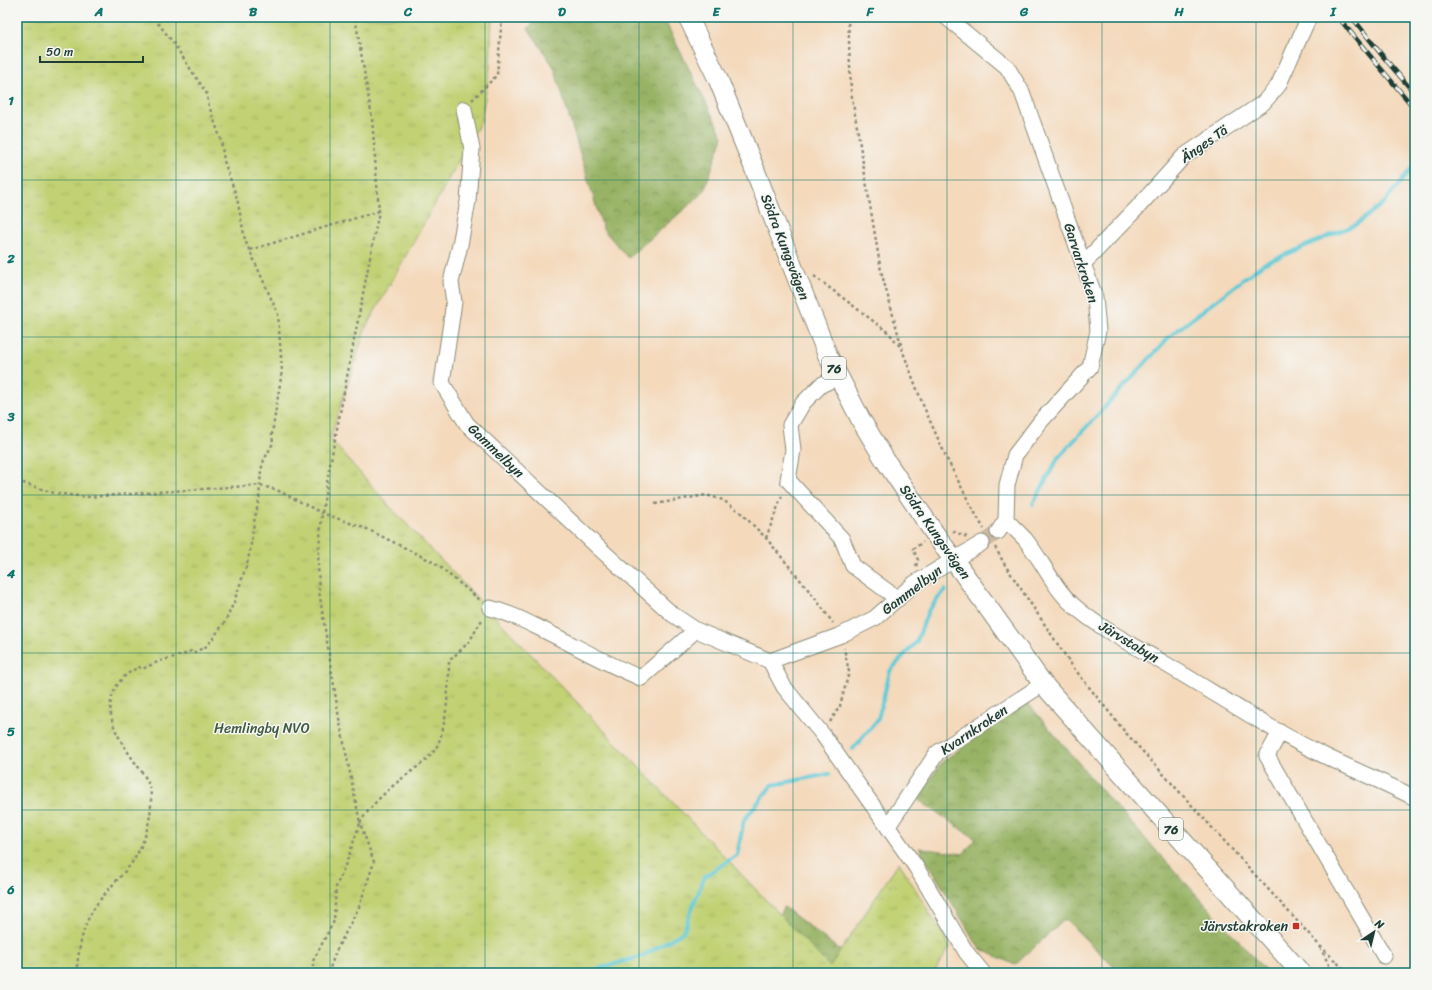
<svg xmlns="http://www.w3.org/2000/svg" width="1432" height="990" font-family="Sriracha,sans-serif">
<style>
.forest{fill:url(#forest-crowns);stroke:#5c784c}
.park{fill:url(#park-tufts);stroke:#708754}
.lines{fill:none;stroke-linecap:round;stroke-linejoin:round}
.stream{stroke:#5dc9d6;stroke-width:4}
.minor-tunnel{stroke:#c9baa0;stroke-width:15;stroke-dasharray:15 8;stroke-linecap:butt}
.minor-casing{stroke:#8a8b78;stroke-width:17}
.major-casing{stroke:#8a8b78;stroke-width:21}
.path{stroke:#8a8b78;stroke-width:2.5;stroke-dasharray:3 3;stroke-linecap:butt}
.minor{stroke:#fff;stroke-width:15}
.major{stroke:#fff;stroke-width:19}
.rail-casing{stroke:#1f3d34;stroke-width:4.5}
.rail{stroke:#f6f6f2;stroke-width:3;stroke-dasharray:9;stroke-linecap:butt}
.grid{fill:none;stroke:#0f766e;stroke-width:1;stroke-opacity:0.55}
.poi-dot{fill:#c8321e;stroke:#f6f6f2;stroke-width:1.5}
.labels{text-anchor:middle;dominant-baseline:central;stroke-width:3;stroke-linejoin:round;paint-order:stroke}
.shield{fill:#f6f6f2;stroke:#60746d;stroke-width:1}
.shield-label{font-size:13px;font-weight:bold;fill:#1f3d34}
.street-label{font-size:14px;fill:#1f3d34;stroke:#f6f6f2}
.park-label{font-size:14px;fill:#3f5b41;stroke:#f6f6f2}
.poi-label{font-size:14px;fill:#1f3d34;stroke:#f6f6f2;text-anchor:end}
.neatline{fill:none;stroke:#0f766e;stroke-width:1.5}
.grid-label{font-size:13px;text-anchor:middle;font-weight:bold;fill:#0f766e}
</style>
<defs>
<pattern id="forest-crowns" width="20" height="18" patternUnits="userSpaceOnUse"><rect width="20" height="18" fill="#98b365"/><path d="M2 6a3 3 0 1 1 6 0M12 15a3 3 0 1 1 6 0" fill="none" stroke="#7b9354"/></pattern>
<pattern id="park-tufts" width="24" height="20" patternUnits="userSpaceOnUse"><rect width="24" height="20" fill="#c1d173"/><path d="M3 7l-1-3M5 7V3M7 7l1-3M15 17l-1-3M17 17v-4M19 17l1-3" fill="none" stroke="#a5b464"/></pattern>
</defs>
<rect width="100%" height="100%" fill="#f6f6f2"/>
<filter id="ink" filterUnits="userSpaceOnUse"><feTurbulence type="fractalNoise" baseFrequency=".025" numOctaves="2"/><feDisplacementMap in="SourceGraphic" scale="8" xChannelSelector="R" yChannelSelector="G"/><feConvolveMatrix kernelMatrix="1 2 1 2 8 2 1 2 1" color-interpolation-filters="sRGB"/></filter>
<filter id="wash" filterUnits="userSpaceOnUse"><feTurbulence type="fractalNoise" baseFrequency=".012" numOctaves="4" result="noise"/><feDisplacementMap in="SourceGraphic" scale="16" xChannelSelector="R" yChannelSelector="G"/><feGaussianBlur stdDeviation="0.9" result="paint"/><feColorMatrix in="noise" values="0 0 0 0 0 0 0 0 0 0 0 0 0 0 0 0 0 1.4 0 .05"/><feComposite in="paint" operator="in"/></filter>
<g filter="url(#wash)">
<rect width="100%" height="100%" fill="#f4d9bb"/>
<path class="forest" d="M540,17H663L723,137L703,193L628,258L603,229L554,67L528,28Z
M1026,701L1110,800L1268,973H1120L1065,919L1015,965L979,948L919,848L963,854L976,839L917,799L942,762Z
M784,907L869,973H755Z"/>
<path class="park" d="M17,17H492L490,67L481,121L366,327L330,439L394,511L830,967L899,862L950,947L934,973H17Z"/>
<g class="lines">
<path class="stream" d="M1033,504L1058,458L1170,336L1263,264L1357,224L1385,202L1415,164
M853,749L878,719L890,671L917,641L928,611L945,590
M584,973L643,956L683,932L704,877L737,855L744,820L772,785L829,774"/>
</g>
</g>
<g filter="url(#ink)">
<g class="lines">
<path class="minor-tunnel" d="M982,543L998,532"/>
<defs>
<path id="minor" d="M946,17L1007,67L1022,92L1095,297L1098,331L1090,367L1041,421L1015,455L1007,485L1006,520
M464,109L472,149L468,201L460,245L451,282L454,302L442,383L467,424L599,548L672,614L696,630L770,661L841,635L875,618L915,583L982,543
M1083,264L1138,207L1184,156L1263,103L1278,86L1309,17
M838,377L821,385L803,403L790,425L793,450L788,480L842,539L853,566L898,599
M1006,520C1012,526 1019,533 1025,539C1042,560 1053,587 1073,605C1100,629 1132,644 1162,662C1217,694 1270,730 1327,757C1356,771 1386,783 1415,798
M998,532L1006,520
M490,608C505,612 519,618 533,625C569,642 604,663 641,678L696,630
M770,661L784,687L823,735L916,867L966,952L983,973
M1280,732L1267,756L1384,956
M888,826L937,753L1043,684"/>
<path id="major" d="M688,17L718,79L753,165L780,235L828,356L861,420L885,460L935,534L1043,684L1143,797L1301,973"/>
</defs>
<use href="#minor" class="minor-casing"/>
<use href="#major" class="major-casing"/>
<path class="path" d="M848,17L851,91L881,271L903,352L923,405L947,459L971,506L984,529
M472,100L497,75L502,17
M250,250L379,211
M814,276L889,333L902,349
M17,481L54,493L87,497L260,485L279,491L322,513L367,529L435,563L480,600
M655,504L706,495L723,500L741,513L766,538L815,598L833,623
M953,531L967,537
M766,538L783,493
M995,547L1005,565L1073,667L1125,732L1319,945L1348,973
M916,566L918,560L913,549L923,542
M830,722L840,706L849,672L844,648
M1320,947L1333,973
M76,973C79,952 81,930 92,912C101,896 115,883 127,869C143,850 152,821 151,796C150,781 142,772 134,761C121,742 104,718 113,694C118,680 127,673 139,667L142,669L160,661L185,654L191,651L193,653L207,646L225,622L234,602L247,564L250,551L254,522L259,500L261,470L264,460L273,443L272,434L282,371L278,314L245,240L237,198L224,161L221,140L208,103L207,94L172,41L153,17
M313,973V961L334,921L336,887L348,858L360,823L339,718L319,591L318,563L322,513L329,470L379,211L372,118L355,17
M328,973L337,949L359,907L374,862L360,823C368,808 389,788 404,777C414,769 426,762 434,751C447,734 449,683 449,661L469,642L483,618"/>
<use href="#minor" class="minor"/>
<use href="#major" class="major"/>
<defs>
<path id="rail" d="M1338,17L1372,58L1415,109
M1352,17L1381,54L1415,94"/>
</defs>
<use href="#rail" class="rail-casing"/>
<use href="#rail" class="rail"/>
</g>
</g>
<path class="grid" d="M176,17V973M330,17V973M485,17V973M639,17V973M793,17V973M947,17V973M1102,17V973M1256,17V973M17,180H1415M17,337H1415M17,495H1415M17,653H1415M17,810H1415"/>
<rect class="poi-dot" x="1292" y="922" width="8" height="8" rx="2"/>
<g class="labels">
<g class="shield">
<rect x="822" y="357" width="24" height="22" rx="3"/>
<rect x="1159" y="818" width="24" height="22" rx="3"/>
</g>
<g class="shield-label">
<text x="834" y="368">76</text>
<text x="1171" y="829">76</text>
</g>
<g class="street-label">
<text transform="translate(1204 144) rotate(-35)">Änges Tä</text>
<text transform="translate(785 247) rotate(69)">Södra Kungsvägen</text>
<text transform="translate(1081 263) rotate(72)">Garvarkroken</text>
<text transform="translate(496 451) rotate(44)">Gammelbyn</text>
<text transform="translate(935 532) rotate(55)">Södra Kungsvägen</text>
<text transform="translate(912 590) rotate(-37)">Gammelbyn</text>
<text transform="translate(1129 642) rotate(31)">Järvstabyn</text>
<text transform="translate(974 730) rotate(-34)">Kvarnkroken</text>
</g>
<g class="park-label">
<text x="262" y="728">Hemlingby NVO</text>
</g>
<g class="poi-label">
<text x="1288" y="926">Järvstakroken</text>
</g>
</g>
<rect width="1432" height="990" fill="none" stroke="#f6f6f2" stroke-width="44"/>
<g transform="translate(1374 932) rotate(35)" stroke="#f6f6f2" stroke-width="3" paint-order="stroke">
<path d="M0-3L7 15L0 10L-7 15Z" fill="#1f3d34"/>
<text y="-6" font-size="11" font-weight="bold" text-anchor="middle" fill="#1f3d34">N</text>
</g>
<path d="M40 56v6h103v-6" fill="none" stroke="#1f3d34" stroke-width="2"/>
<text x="46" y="56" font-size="12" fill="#1f3d34" stroke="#f6f6f2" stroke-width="3" paint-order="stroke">50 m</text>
<rect x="22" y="22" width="1388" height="946" class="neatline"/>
<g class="grid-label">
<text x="99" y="16">A</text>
<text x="253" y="16">B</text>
<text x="408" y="16">C</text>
<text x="562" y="16">D</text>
<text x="716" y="16">E</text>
<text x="870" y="16">F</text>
<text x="1024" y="16">G</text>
<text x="1179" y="16">H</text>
<text x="1333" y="16">I</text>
<text x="11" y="105">1</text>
<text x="11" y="263">2</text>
<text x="11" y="421">3</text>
<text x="11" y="578">4</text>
<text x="11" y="736">5</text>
<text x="11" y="894">6</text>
</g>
</svg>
